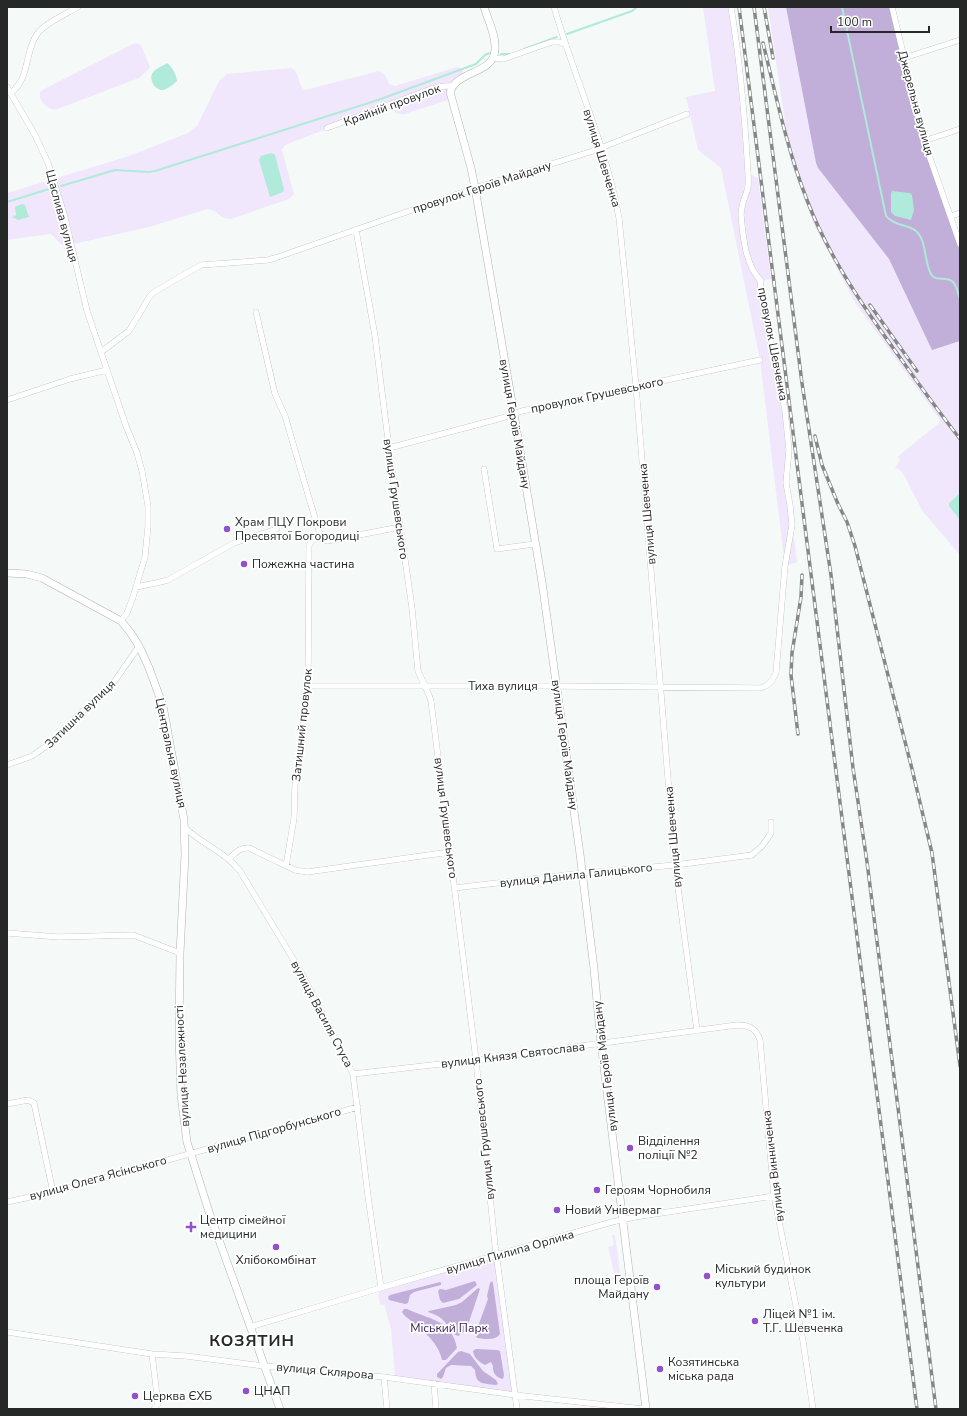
<svg xmlns="http://www.w3.org/2000/svg" width="967" height="1416" font-family="'Nunito Sans',sans-serif">
<style>
.green{fill:#f0e7fc}
.forest{fill:#c1aed9}
.water{fill:#afeada}
.lines{fill:none;stroke-linecap:round;stroke-linejoin:round}
.stream{stroke:#afeada;stroke-width:2}
.street-casing{stroke:#adb2b0;stroke-width:6}
.secondary-casing{stroke:#adb2b0;stroke-width:8}
.street{stroke:#fff;stroke-width:5.5}
.secondary{stroke:#fff;stroke-width:7}
.rail-casing{stroke:#858887;stroke-width:3.5}
.rail{stroke:#fff;stroke-width:2;stroke-dasharray:6;stroke-linecap:butt}
.poi-dot{fill:#8f52c9;stroke:#fff;stroke-width:1.5}
.labels{text-anchor:middle;dominant-baseline:central;stroke-width:3.5;stroke-linejoin:round;paint-order:stroke}
.street-label{font-size:12px;fill:#262827;stroke:#fff}
.poi-label{font-size:12px;fill:#262827;stroke:#fff;text-anchor:start}
.park-label{font-size:12px;fill:#3d2358;stroke:#fff}
.district-label{font-size:16px;font-weight:bold;letter-spacing:1px;fill:#262827;stroke:#fff}
</style>
<rect width="100%" height="100%" fill="#f5faf9"/>
<path class="green" d="M703,7H731L748,173L758,178L771,279L761,281L760,285L779,379L789,450L786,471L797,562L785,566L760,360L721,168L698,150L686,97L715,91Z
M768,7H786L816,163L818,168L889,259L932,349L960,341V555L923,512L905,477L901,471L895,468L900,459L897,457L939,423L940,420L856,304L815,227L791,163Z
M137,43L141,45L150,67L149,69L139,78L55,110C47,109 38,101 40,92L46,88L133,44Z
M457,67L461,68L465,76L456,82L451,99L405,114C394,115 393,109 384,107L285,145L282,150L294,194L289,199L231,219C221,220 217,210 208,209L149,227L65,246C58,244 56,237 50,234L7,240V193L126,157L188,133L197,126L219,81L227,74L291,68C300,71 297,85 305,90L379,71L385,75L389,84L395,86Z
M612,1235H615L621,1279L594,1283V1282L615,1277L608,1247L614,1245Z
M497,1255L515,1395L395,1378L391,1329L384,1304L381,1305L378,1296L381,1288Z"/>
<path class="forest" d="M786,7H892L924,141L960,246V341L932,350L889,259L818,168L816,163Z
M475,1281L477,1285L459,1299L443,1303L440,1300L438,1291L440,1289L446,1290Z
M492,1281L493,1283L500,1334C495,1341 485,1339 477,1338L474,1333L477,1329L488,1299L487,1296L490,1283Z
M440,1282L441,1283V1285L414,1292L410,1295L408,1303L405,1304L389,1300L388,1297L390,1295Z
M478,1288L480,1289L467,1328L465,1331L458,1336C451,1334 448,1325 443,1320C439,1316 434,1314 428,1312L429,1311L456,1305L462,1302Z
M404,1309H407C427,1319 452,1319 457,1348L446,1360H442C438,1340 419,1328 404,1315L402,1312Z
M476,1349L497,1350L500,1351L504,1375L503,1379C496,1378 492,1372 493,1366L491,1362L485,1365C479,1362 474,1358 473,1351Z
M461,1351L470,1354L483,1371L496,1380L498,1384L496,1385C483,1383 476,1385 475,1370L471,1366L451,1365L446,1368L443,1377L441,1379L437,1377V1374L458,1352Z"/>
<path class="water" d="M167,63C172,66 177,76 177,81C174,84 168,89 163,90C156,91 149,81 152,74C154,69 163,66 167,63Z
M271,153L275,155L284,189L283,192L270,197L259,160L261,156Z
M892,191L910,193L912,195L914,210L911,220L895,216L891,212V194Z
M22,204L25,205L29,217L18,220L12,217L16,215L15,207Z
M960,493V520L949,506V503Z"/>
<g class="lines">
<path class="stream" d="M842,7L886,216C894,226 907,224 916,231C927,241 924,262 931,274C935,282 948,276 953,282C957,286 958,294 960,299
M567,34L632,11L637,7
M524,49L557,37
M501,54H510
M61,186L115,170L149,172L155,171L378,100L476,64L485,55L489,53
M7,202L49,189"/>
<defs>
<path id="street" d="M554,7C574,77 606,145 619,218L636,386L675,865L697,1031
M892,7L924,141L960,244
M493,58L503,59L552,42H559L564,44
M904,58L960,40
M7,87L35,135L48,163L64,214L87,311L126,426L137,453L142,471L148,506V526L145,557L133,597L127,613L121,621
M11,93C31,76 24,53 37,34C45,23 66,14 78,7
M327,128L431,89L445,86H452
M924,141L960,129
M951,216L960,213
M356,230L375,336L389,448L412,608L418,671L429,695L431,701L476,1060L495,1245L517,1409
M256,312L275,394L285,416L309,498L320,534L323,539
M101,352L129,331L150,296L154,292L201,265L268,260L275,258L475,188L593,151L687,114
M7,400L70,379L107,370
M389,448L502,418L522,411L760,360
M484,469L497,549L535,544
M136,587L156,583L168,580L234,543L277,529
M308,686H556L760,688C769,686 772,681 776,673L785,566L792,525L790,505L786,483L789,450L785,410L760,292L761,281C745,265 743,236 741,215C741,206 744,200 747,191C749,186 748,179 748,173C745,119 740,61 731,7
M7,765L32,756L52,742L77,716L112,685L139,646
M185,828C202,844 225,852 240,871L301,972L353,1074L368,1196L381,1288
M229,859C235,853 240,847 249,848L295,870L307,872L450,852
M286,866L294,818L295,785L308,686L309,545L315,537L327,541L333,540L400,527
M454,888L575,874L675,865L752,855L763,845L771,833V822
M7,933L59,937L133,935L180,953
M353,1074L476,1060L737,1025C749,1025 756,1028 760,1040L774,1196L803,1341L813,1409
M7,1104L28,1100L34,1103L53,1192
M7,1202L53,1192L358,1107
M250,1327L387,1286L612,1222L635,1217L774,1196
M7,1332L152,1354L186,1356L264,1366L384,1377L515,1395L643,1409
M152,1354L158,1404L154,1409
M384,1377L387,1409
M434,1383L436,1409"/>
<path id="secondary" d="M484,7C488,20 496,35 495,49C495,74 457,70 450,92L471,168L475,188L514,414L542,582L580,854L594,969L601,1043L646,1409
M7,573L27,574L42,578L121,621L130,632L139,646L149,668L163,706L184,820L185,855L180,953L179,1037L181,1095L187,1142L210,1215L280,1409"/>
</defs>
<use href="#street" class="street-casing"/>
<use href="#secondary" class="secondary-casing"/>
<use href="#street" class="street"/>
<use href="#secondary" class="secondary"/>
<defs>
<path id="rail" d="M739,7L917,1409
M754,7L802,383L831,575L853,768L867,862L936,1409
M764,7L773,58
M763,43C776,96 787,149 807,200C829,258 865,309 901,359C920,386 940,413 960,439
M870,305L917,371
M815,436L822,465L838,504L847,522L855,546L912,769L932,853L960,1066
M798,734L791,675L792,653L801,597L802,575"/>
</defs>
<use href="#rail" class="rail-casing"/>
<use href="#rail" class="rail"/>
</g>
<g class="poi-dot">
<circle cx="227" cy="529" r="4"/>
<circle cx="244" cy="564" r="4"/>
<circle cx="630" cy="1148" r="4"/>
<circle cx="597" cy="1190" r="4"/>
<circle cx="557" cy="1210" r="4"/>
<path d="M189 1221h4v4h4v4h-4v4h-4v-4h-4v-4h4z"/>
<circle cx="276" cy="1247" r="4"/>
<circle cx="707" cy="1276" r="4"/>
<circle cx="657" cy="1287" r="4"/>
<circle cx="755" cy="1321" r="4"/>
<circle cx="660" cy="1369" r="4"/>
<circle cx="246" cy="1391" r="4"/>
<circle cx="135" cy="1396" r="4"/>
</g>
<g class="labels">
<g class="street-label">
<text transform="translate(916 103) rotate(75)">Джерельна вулиця</text>
<text transform="translate(392 105) rotate(-20)">Крайній провулок</text>
<text transform="translate(602 158) rotate(73)">вулиця Шевченка</text>
<text transform="translate(482 187) rotate(-18)">провулок Героїв Майдану</text>
<text transform="translate(62 216) rotate(75)">Щаслива вулиця</text>
<text transform="translate(773 344) rotate(79)">провулок Шевченка</text>
<text transform="translate(597 395) rotate(-12)">провулок Грушевського</text>
<text transform="translate(515 424) rotate(80)">вулиця Героїв Майдану</text>
<text transform="translate(396 499) rotate(82)">вулиця Грушевського</text>
<text transform="translate(647 514) rotate(-95)">вулиця Шевченка</text>
<text x="503" y="686">Тиха вулиця</text>
<text transform="translate(80 714) rotate(-44)">Затишна вулиця</text>
<text transform="translate(302 725) rotate(-84)">Затишний провулок</text>
<text transform="translate(565 745) rotate(82)">вулиця Героїв Майдану</text>
<text transform="translate(171 753) rotate(78)">Центральна вулиця</text>
<text transform="translate(446 818) rotate(83)">вулиця Грушевського</text>
<text transform="translate(673 837) rotate(-95)">вулиця Шевченка</text>
<text transform="translate(576 875) rotate(-6)">вулиця Данила Галицького</text>
<text transform="translate(322 1014) rotate(62)">вулиця Василя Стуса</text>
<text transform="translate(513 1055) rotate(-7)">вулиця Князя Святослава</text>
<text transform="translate(182 1066) rotate(-93)">вулиця Незалежності</text>
<text transform="translate(605 1066) rotate(-97)">вулиця Героїв Майдану</text>
<text transform="translate(274 1130) rotate(-16)">вулиця Підгорбунського</text>
<text transform="translate(484 1139) rotate(-96)">вулиця Грушевського</text>
<text transform="translate(773 1166) rotate(-97)">вулиця Винниченка</text>
<text transform="translate(98 1178) rotate(-15)">вулиця Олега Ясінського</text>
<text transform="translate(510 1252) rotate(-16)">вулиця Пилипа Орлика</text>
<text transform="translate(325 1371) rotate(5)">вулиця Склярова</text>
</g>
<g class="poi-label">
<text x="235" y="522">Храм ПЦУ Покрови<tspan x="235" dy="14">Пресвятої Богородиці</tspan></text>
<text x="252" y="564">Пожежна частина</text>
<text x="638" y="1141">Відділення<tspan x="638" dy="14">поліції №2</tspan></text>
<text x="605" y="1190">Героям Чорнобиля</text>
<text x="565" y="1210">Новий Універмаг</text>
<text x="200" y="1220">Центр сімейної<tspan x="200" dy="14">медицини</tspan></text>
<text x="276" y="1260" text-anchor="middle">Хлібокомбінат</text>
<text x="715" y="1269">Міський будинок<tspan x="715" dy="14">культури</tspan></text>
<text x="649" y="1280" text-anchor="end">площа Героїв<tspan x="649" dy="14">Майдану</tspan></text>
<text x="763" y="1314">Ліцей №1 ім.<tspan x="763" dy="14">Т.Г. Шевченка</tspan></text>
<text x="668" y="1362">Козятинська<tspan x="668" dy="14">міська рада</tspan></text>
<text x="254" y="1391">ЦНАП</text>
<text x="143" y="1396">Церква ЄХБ</text>
</g>
<g class="park-label">
<text x="449" y="1328">Міський Парк</text>
</g>
<g class="district-label">
<text x="252" y="1341">КОЗЯТИН</text>
</g>
</g>
<rect width="967" height="1416" fill="none" stroke="#262827" stroke-width="16"/>
<path d="M831 26v6h98v-6" fill="none" stroke="#262827" stroke-width="2"/>
<text x="837" y="26" font-size="12" fill="#262827" stroke="#ffffff" stroke-width="3" paint-order="stroke">100 m</text>
</svg>
